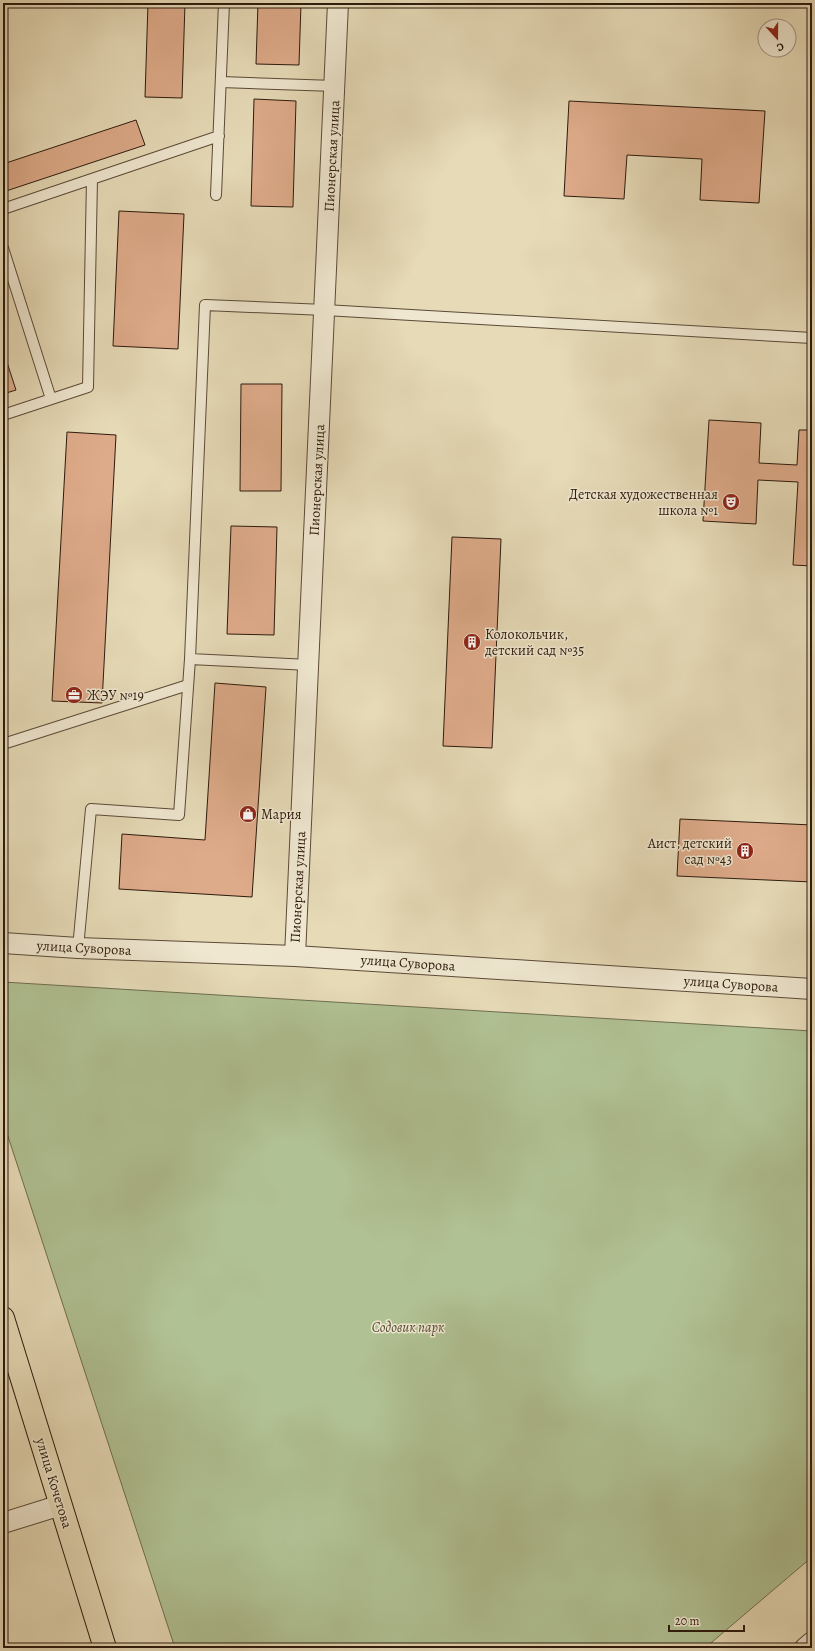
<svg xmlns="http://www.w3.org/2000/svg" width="815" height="1651" font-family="Alegreya,serif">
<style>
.green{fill:#b0c193;stroke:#6e6e50}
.building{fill:#deab8a;stroke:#2d1a0d}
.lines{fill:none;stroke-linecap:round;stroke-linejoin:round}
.lane-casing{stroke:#5b4a38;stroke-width:12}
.street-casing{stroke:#5b4a38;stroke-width:22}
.primary-casing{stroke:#2d1a0d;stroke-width:24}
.lane{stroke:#efe7d0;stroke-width:10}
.street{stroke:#efe7d0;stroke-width:20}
.primary{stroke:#e6dab7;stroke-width:22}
.labels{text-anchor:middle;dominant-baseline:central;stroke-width:3;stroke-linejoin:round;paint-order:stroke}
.street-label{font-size:14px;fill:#2d1a0d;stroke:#efe7d0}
.poi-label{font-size:14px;fill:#2d1a0d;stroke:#efe7d0;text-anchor:start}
.park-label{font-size:14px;font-style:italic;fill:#544c35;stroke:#efe7d0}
</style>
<rect width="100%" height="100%" fill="#e6dab7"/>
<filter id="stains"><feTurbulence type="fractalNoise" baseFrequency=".005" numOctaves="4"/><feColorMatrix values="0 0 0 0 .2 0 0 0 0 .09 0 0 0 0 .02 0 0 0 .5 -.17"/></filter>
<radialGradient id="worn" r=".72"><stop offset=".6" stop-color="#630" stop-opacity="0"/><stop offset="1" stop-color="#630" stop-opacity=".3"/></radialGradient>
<path class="green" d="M3,982L812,1031V1557L705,1648H175L3,1121Z"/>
<path class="building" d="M148,3H185L182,98L145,97Z
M258,3H301L299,65L256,64Z
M254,99L296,101L293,207L251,206Z
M569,101L765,111L759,203L700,200L702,159L627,155L624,199L564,196Z
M136,120L145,145L3,192V164Z
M119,211L184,214L178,349L113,346Z
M3,350L16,390L3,394Z
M241,384H282L281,491H240Z
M709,420L761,423L759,463L797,465L799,430H812V566L793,565L798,482L758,480L756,524L703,521Z
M67,432L116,435L102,703L52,701Z
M231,526L277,527L274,635L227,634Z
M452,537L501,539L492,748L443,746Z
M215,683L266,687L252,897L119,889L122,834L205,840Z
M680,819L812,825V882L677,876Z"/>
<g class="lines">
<defs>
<path id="lane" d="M221,82L335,86
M216,195L224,3
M3,209L219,136
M3,248L51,399
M3,415L88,387L92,179
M190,659L309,665
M3,744L188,685
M78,948L91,809L179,815L190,659L205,305L325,310L812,338"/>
<path id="street" d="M3,943L78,948L295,956L812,989
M295,956L338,3
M3,1523L61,1505
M805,1648L812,1642"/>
<path id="primary" d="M3,1318L105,1648"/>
</defs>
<use href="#lane" class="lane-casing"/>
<use href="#street" class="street-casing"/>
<use href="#primary" class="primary-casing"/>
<use href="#lane" class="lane"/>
<use href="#street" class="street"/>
<use href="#primary" class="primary"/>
</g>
<defs>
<symbol id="theatre-disc" viewBox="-11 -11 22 22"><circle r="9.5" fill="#8f2418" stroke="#efe7d0"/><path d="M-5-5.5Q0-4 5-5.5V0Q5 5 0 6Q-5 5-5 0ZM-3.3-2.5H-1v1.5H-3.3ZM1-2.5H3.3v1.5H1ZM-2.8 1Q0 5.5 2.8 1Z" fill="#fff"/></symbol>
<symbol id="building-disc" viewBox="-11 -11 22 22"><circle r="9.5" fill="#8f2418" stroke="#efe7d0"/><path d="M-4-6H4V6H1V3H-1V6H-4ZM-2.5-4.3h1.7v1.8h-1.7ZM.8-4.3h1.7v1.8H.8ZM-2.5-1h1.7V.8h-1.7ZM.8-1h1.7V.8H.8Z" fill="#fff"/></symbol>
<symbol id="office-disc" viewBox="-11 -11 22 22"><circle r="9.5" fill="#8f2418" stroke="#efe7d0"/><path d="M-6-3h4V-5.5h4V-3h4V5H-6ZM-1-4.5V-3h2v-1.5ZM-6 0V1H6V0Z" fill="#fff"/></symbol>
<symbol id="shop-disc" viewBox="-11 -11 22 22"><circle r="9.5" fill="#8f2418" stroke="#efe7d0"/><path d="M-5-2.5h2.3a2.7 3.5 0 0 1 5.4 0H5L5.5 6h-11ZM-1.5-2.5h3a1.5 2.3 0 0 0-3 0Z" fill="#fff"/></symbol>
</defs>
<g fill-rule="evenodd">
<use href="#theatre-disc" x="721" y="492" width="20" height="20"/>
<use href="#building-disc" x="462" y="632" width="20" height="20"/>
<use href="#office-disc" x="64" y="685" width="20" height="20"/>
<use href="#shop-disc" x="238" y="804" width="20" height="20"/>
<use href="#building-disc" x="735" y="841" width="20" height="20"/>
</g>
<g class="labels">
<g class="street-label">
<text transform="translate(332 156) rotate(-87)">Пионерская улица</text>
<text transform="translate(317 480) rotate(-87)">Пионерская улица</text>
<text transform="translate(298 887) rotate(-87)">Пионерская улица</text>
<text transform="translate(84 948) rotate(3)">улица Суворова</text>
<text transform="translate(408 963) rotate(4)">улица Суворова</text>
<text transform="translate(731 984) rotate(4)">улица Суворова</text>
<text transform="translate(54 1483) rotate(73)">улица Кочетова</text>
</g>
<g class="poi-label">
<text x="718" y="494" text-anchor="end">Детская художественная<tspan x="718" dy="16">школа №1</tspan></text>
<text x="485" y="634">Колокольчик,<tspan x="485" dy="16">детский сад №35</tspan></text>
<text x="87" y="695">ЖЭУ №19</text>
<text x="261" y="814">Мария</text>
<text x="732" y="843" text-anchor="end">Аист, детский<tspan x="732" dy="16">сад №43</tspan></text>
</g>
<g class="park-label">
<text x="408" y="1327">Содовик парк</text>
</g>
</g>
<rect width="815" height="1651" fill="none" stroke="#e6dab7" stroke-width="16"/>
<rect x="4" y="4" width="807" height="1643" fill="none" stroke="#2d1a0d" stroke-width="2"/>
<rect x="8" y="8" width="799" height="1635" fill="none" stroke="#2d1a0d"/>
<g transform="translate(777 38) rotate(159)"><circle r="19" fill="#efe7d0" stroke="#a19582"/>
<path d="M0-3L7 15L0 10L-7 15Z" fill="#8f2418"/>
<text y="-6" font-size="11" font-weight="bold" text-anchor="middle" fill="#2d1a0d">С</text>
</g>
<path d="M669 1625v6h75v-6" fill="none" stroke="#2d1a0d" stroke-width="2"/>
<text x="675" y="1625" font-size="12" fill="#2d1a0d" stroke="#efe7d0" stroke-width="3" paint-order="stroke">20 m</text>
<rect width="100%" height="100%" filter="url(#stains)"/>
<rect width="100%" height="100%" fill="url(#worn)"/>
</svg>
